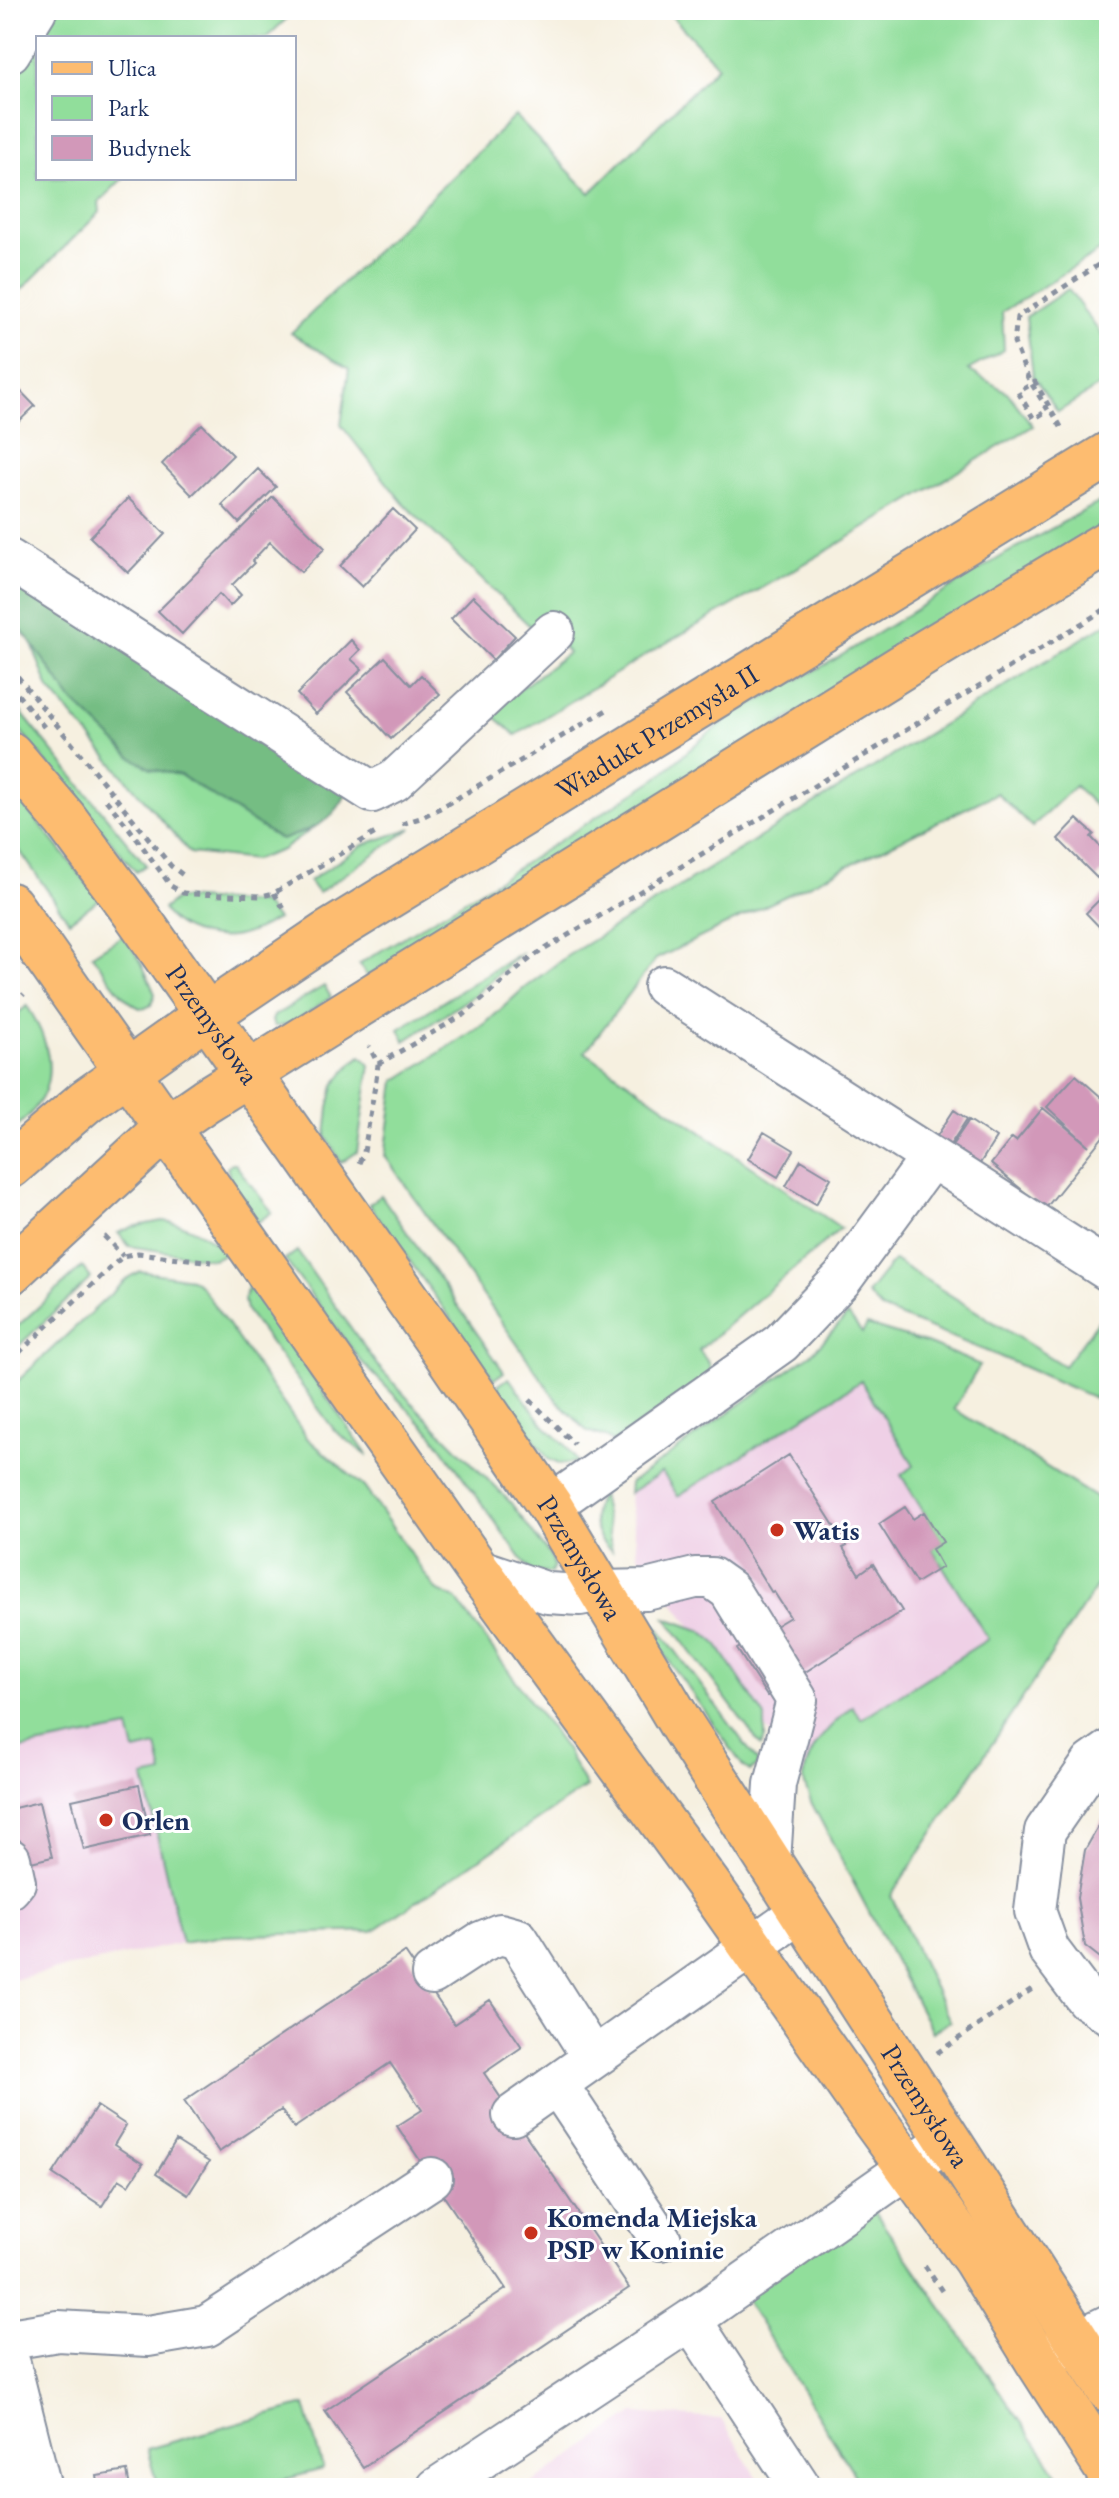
<svg xmlns="http://www.w3.org/2000/svg" width="1119" height="2498" font-family="'EB Garamond',serif">
<style>
.built{fill:#efd0e6}
.green{fill:#91de9b;stroke:#56867c;stroke-width:2}
.forest{fill:#74bd83;stroke:#487670;stroke-width:2}
.building{fill:#d298b9}
.lines{fill:none;stroke-linecap:round;stroke-linejoin:round}
.minor-casing{stroke:#88909f;stroke-width:44}
.major-casing{stroke:#88909f;stroke-width:48}
.path{stroke:#88909f;stroke-width:5;stroke-dasharray:6 6;stroke-linecap:butt}
.minor{stroke:#fff;stroke-width:40}
.major{stroke:#fdbc70;stroke-width:44}
.poi-dot{fill:#c8321e;stroke:#fff;stroke-width:3}
.labels{text-anchor:middle;dominant-baseline:central;stroke-width:6;stroke-linejoin:round;paint-order:stroke}
.street-label{font-size:28px;fill:#1b2f5e;stroke:#fff}
.poi-label{font-size:28px;font-weight:bold;fill:#1b2f5e;stroke:#fff;text-anchor:start}
</style>
<rect width="100%" height="100%" fill="#fff"/>
<filter id="ink" filterUnits="userSpaceOnUse"><feTurbulence type="fractalNoise" baseFrequency=".0125" numOctaves="2"/><feDisplacementMap in="SourceGraphic" scale="16" xChannelSelector="R" yChannelSelector="G"/><feConvolveMatrix kernelMatrix="1 2 1 2 8 2 1 2 1" color-interpolation-filters="sRGB"/></filter>
<filter id="wash" filterUnits="userSpaceOnUse"><feTurbulence type="fractalNoise" baseFrequency=".006" numOctaves="4" result="noise"/><feDisplacementMap in="SourceGraphic" scale="32" xChannelSelector="R" yChannelSelector="G"/><feGaussianBlur stdDeviation="1.8" result="paint"/><feColorMatrix in="noise" values="0 0 0 0 0 0 0 0 0 0 0 0 0 0 0 0 0 1.4 0 .05"/><feComposite in="paint" operator="in"/></filter>
<g filter="url(#wash)">
<rect width="100%" height="100%" fill="#f6f0e0"/>
<path class="built" d="M826,1365L868,1378L1022,1631L801,1776L638,1554L629,1493Z
M130,1728L135,1751L157,1745L163,1774L144,1779L182,1943L10,1980V1751Z
M635,2413L721,2419L764,2488H525Z"/>
<path class="green" d="M58,10H296L266,38H40Z
M666,10H1109V245L1002,312L1004,350L968,370L1007,392L1033,426L830,549L656,649L516,735L489,712L568,653L547,626L534,630L403,503L341,425L349,369L291,333L515,116L590,193L718,66Z
M38,41V178H123L99,202L100,212L10,301V86Z
M1068,289L1109,345V380L1058,412L1033,376L1026,317Z
M1109,497V523L367,976L359,964L498,880L657,778L704,737L735,714L834,660L1007,553Z
M1109,622V820L1075,786L1032,827L997,793L656,959L585,1052L841,1228L699,1350L710,1365L711,1376L613,1442L606,1437L587,1431L555,1398L385,1156L395,1081L486,1023L523,989L567,956Z
M31,642L71,699L151,769L180,775L281,840L312,829L282,850L254,860L190,853L49,689Z
M10,699L146,865L136,872L10,718Z
M10,787L100,899L69,921L10,837Z
M412,828L318,893L309,881L363,845Z
M177,898L262,903L277,919C266,925 254,932 242,935C217,942 177,933 163,909Z
M124,935L142,964L155,994L151,1005C145,1008 144,1010 138,1007C122,1000 103,969 92,955Z
M522,952L476,994L405,1041L399,1029Z
M324,986L331,997C315,1007 293,1028 274,1026L272,1021L274,1016Z
M27,1006C47,1036 60,1076 35,1108C30,1115 23,1120 17,1127L10,1120V1068L18,1013Z
M361,1056L370,1065L357,1152L341,1163L326,1136L329,1108L334,1085L352,1063Z
M232,1163L235,1164L272,1212L258,1222L230,1179L227,1167Z
M381,1195L504,1372L494,1379L369,1204Z
M162,1221C188,1223 208,1235 227,1253L213,1259L129,1246L118,1233L132,1227Z
M297,1251L377,1365L411,1402L510,1502L552,1559L554,1567L551,1573L531,1572L432,1434L361,1361L285,1260Z
M894,1260L1064,1366L1109,1307V1394L1094,1398L1001,1357L881,1309L867,1294Z
M82,1267L91,1278L10,1354V1333Z
M140,1271L191,1279L200,1285L308,1439L364,1487L436,1590L456,1599L566,1750L586,1787L373,1931L223,1936L182,1943L144,1778L163,1774L157,1746L135,1751L129,1728L10,1751V1388L129,1277Z
M248,1285L368,1456L335,1431L246,1310L244,1300Z
M848,1315L862,1333L867,1325L929,1344L980,1365L954,1409L1098,1499L1109,1480V1568L891,1896L950,2021L932,2032L811,1802C809,1795 803,1785 804,1778C807,1747 831,1725 852,1706L861,1719L988,1639L932,1549L942,1542L901,1475L914,1465L861,1381L678,1496L662,1472L629,1493L630,1483L811,1354Z
M509,1378L545,1426L564,1444L578,1462L559,1464L548,1459L497,1386Z
M601,1494L612,1551C593,1537 588,1514 601,1494Z
M651,1618L758,1762L756,1767L750,1771L743,1766L653,1638L645,1625L646,1621Z
M666,1618L702,1631L716,1643L765,1717V1739L761,1746Z
M871,2206L1067,2488H863L742,2294Z
M305,2405L323,2469L253,2488H158L147,2449Z"/>
<path class="forest" d="M10,572L347,791C336,822 310,830 281,840L180,775L151,769L130,756L71,699L31,642L10,617Z"/>
<g id="blocks">
<path class="building" d="M10,380L35,406L10,430Z
M202,424L233,455L192,495L162,464Z
M258,469L276,487L239,523L222,505Z
M273,497L325,548L301,572L270,542L252,561L254,563L232,585L241,595L230,606L219,594L182,634L158,611Z
M128,498L165,534L128,573L90,537Z
M393,509L415,530L362,587L340,566Z
M473,596L515,636L493,660L451,619Z
M351,640L360,650L351,659L362,669L316,714L297,694Z
M385,657L411,685L421,675L440,694L391,739L347,692Z
M1077,819L1094,834L1091,837L1109,856V866L1097,878L1058,839Z
M1109,890V937L1086,913Z
M1076,1075L1109,1104V1129L1045,1209L991,1164L1012,1138L1016,1141L1043,1108L1089,1146L1047,1107Z
M954,1110L967,1119L948,1148L935,1139Z
M969,1120L996,1138L977,1168L949,1150Z
M764,1132L794,1150L778,1177L748,1159Z
M801,1160L831,1178L816,1204L786,1186Z
M789,1455L847,1546L843,1548L859,1574L873,1564L902,1611L767,1696L737,1649L790,1617L774,1592L772,1593L715,1502Z
M905,1507L913,1519L924,1512L943,1542L932,1549L942,1567L916,1583L879,1524Z
M139,1785L150,1835L84,1850L72,1800Z
M39,1802L52,1857L10,1867V1809Z
M1109,1808V1965L1085,1946L1077,1898L1085,1850Z
M405,1952L454,2024L490,2000L522,2047L484,2073L629,2288L363,2467L325,2411L506,2289L397,2126L422,2110L390,2063L294,2128L281,2110L219,2152L184,2101Z
M97,2106L126,2125L114,2145L143,2164L129,2185L119,2179L102,2206L53,2174Z
M176,2141L209,2162L188,2195L156,2174Z
M127,2471L130,2488H99L97,2476Z"/>
</g>
</g>
<g filter="url(#ink)">
<use href="#blocks" fill-opacity="0" stroke="#88909f" stroke-width="2"/>
<g class="lines">
<defs>
<path id="minor" d="M10,52L36,10
M10,560L372,792L394,781L554,632
M664,986L1109,1271
M550,1506L781,1343L842,1279L931,1158
M477,1569L548,1593L580,1595L601,1591L646,1590L695,1578H712L729,1590L797,1700L775,1784L770,1862
M1109,1751L1092,1763L1045,1831L1035,1911L1049,1950L1086,1999L1109,2014
M10,1859L15,1882L10,1888
M432,1974L481,1942L500,1934L518,1939L593,2058
M557,2084L661,2240
M513,2115L802,1911
M691,2320L801,2488
M10,2339L58,2331L148,2336L207,2326L432,2178
M1048,2355L1109,2325
M10,2364L41,2488
M437,2488L691,2320L949,2139"/>
<g id="major">
<path id="s1" d="M10,754L65,819L137,916L445,1352L550,1506L682,1726L1109,2390"/>
<path d="M10,905L477,1569L712,1890L863,2105L975,2259L1037,2360L1109,2472"/>
<path id="s2" d="M10,1166L86,1101L207,1015L327,934L1109,454"/>
<path d="M10,1272L167,1127L206,1100L926,652L1109,542"/>
</g>
</defs>
<use href="#minor" class="minor-casing"/>
<use href="#major" class="major-casing"/>
<path class="path" d="M1061,427L1035,382L1018,392L1034,419L1048,410L1028,378L1014,343L1017,317L1109,258
M10,667L171,866L187,878
M10,685L45,728
M106,800L129,828L171,886L183,893L191,894L262,896L274,893L377,832
M402,824L420,818L442,807L610,708
M274,893L286,912
M10,1015L14,1004L24,994
M378,1064L465,1014L532,957L1109,607
M359,1163L364,1152L377,1073L378,1064L369,1046
M104,1236L123,1256
M10,1361L123,1256L138,1253L212,1262
M530,1400L574,1444
M937,2053L1032,1989
M925,2266L944,2294
M10,2288L13,2301"/>
<use href="#minor" class="minor"/>
<use href="#major" class="major"/>
</g>
</g>
<g class="poi-dot">
<circle cx="777" cy="1530" r="8"/>
<circle cx="106" cy="1820" r="8"/>
<circle cx="531" cy="2233" r="8"/>
</g>
<g class="labels">
<g class="street-label">
<text stroke="none"><textPath href="#s2" startOffset="780">Wiadukt Przemysła II</textPath></text>
<text stroke="none"><textPath href="#s1" startOffset="338">Przemysłowa</textPath></text>
<text stroke="none"><textPath href="#s1" startOffset="986">Przemysłowa</textPath></text>
<text stroke="none"><textPath href="#s1" startOffset="1634">Przemysłowa</textPath></text>
</g>
<g class="poi-label">
<text x="793" y="1530">Watis</text>
<text x="122" y="1820">Orlen</text>
<text x="547" y="2217">Komenda Miejska<tspan x="547" dy="32">PSP w Koninie</tspan></text>
</g>
</g>
<rect width="1119" height="2498" fill="none" stroke="#fff" stroke-width="40"/>
<rect x="36" y="36" width="260" height="144" fill="#ffffff" stroke="#a4acbf" stroke-width="2"/>
<rect x="52" y="62" width="40" height="12" fill="#fdbc70" stroke="#a4acbf" stroke-width="2"/>
<text x="108" y="76" font-size="24" fill="#1b2f5e">Ulica</text>
<rect x="52" y="96" width="40" height="24" fill="#91de9b" stroke="#a4acbf" stroke-width="2"/>
<text x="108" y="116" font-size="24" fill="#1b2f5e">Park</text>
<rect x="52" y="136" width="40" height="24" fill="#d298b9" stroke="#a4acbf" stroke-width="2"/>
<text x="108" y="156" font-size="24" fill="#1b2f5e">Budynek</text>
</svg>
